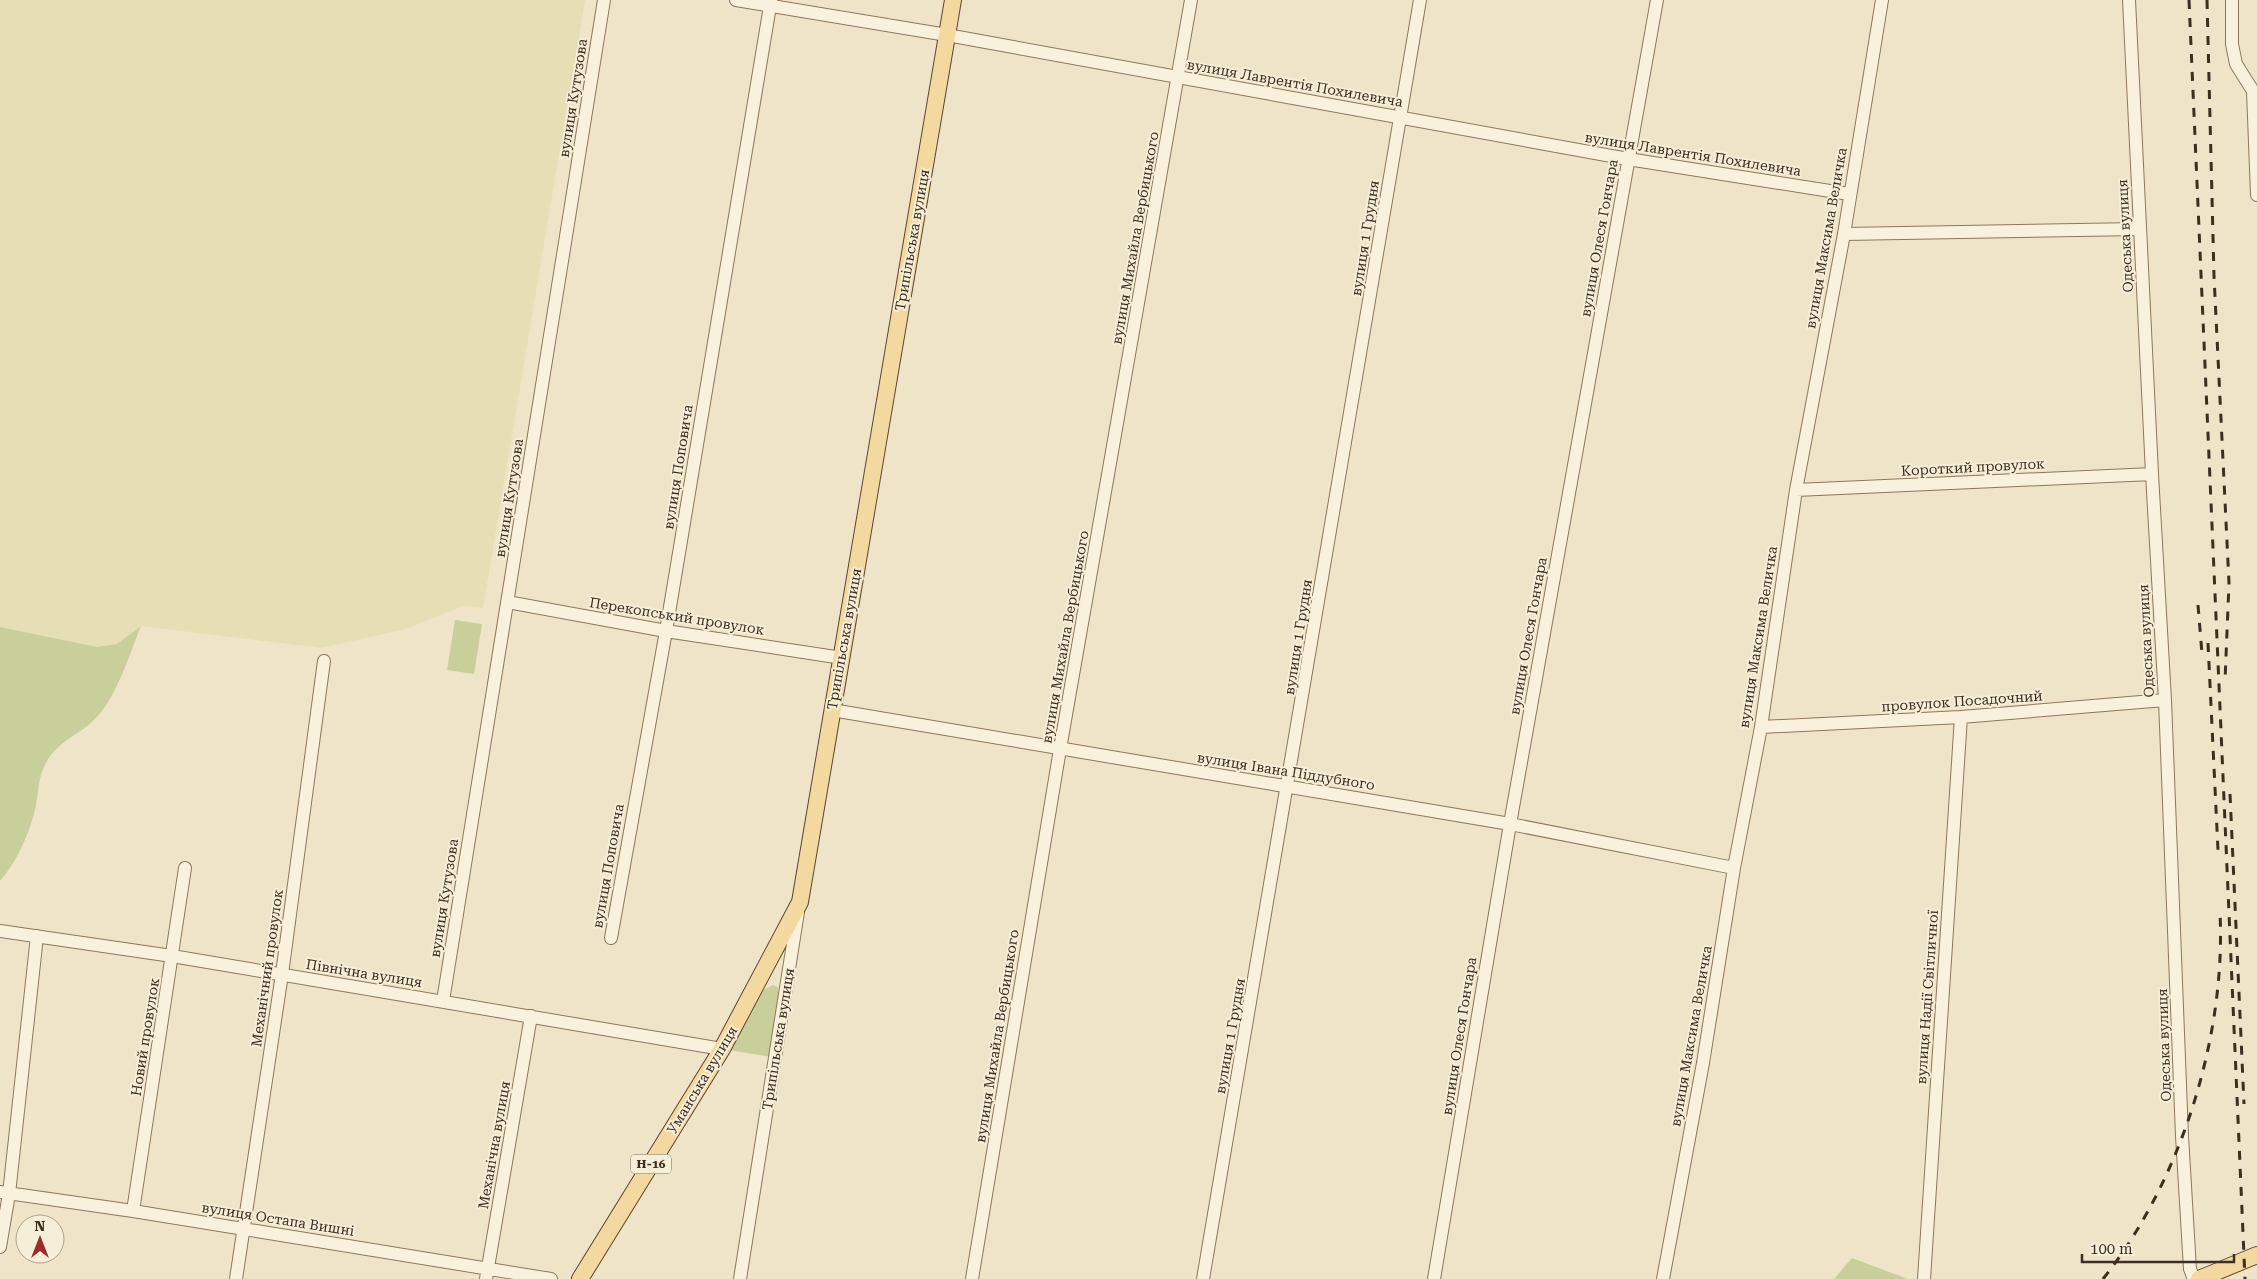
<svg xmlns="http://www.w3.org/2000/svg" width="2257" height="1279" font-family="'Roboto Serif',serif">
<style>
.farmland{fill:#e6deb5}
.green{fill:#c9cf9b}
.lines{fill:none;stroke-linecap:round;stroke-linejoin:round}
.minor-casing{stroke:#8d765c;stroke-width:14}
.major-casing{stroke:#5b4430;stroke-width:18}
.minor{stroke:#faf1dc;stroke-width:12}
.major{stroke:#f3d9a0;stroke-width:16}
.rail{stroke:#3d2e20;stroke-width:3;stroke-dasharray:9 9;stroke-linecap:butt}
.labels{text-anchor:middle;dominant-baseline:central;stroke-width:4;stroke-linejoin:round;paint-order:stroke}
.shield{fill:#f7eed8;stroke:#756857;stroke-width:1}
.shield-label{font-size:12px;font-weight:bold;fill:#3d2e20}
.street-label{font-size:14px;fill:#3d2e20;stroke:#f7eed8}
</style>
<rect width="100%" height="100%" fill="#f0e4c8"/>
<path class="farmland" d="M0,0H585L483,608L463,606L406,629L321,648L141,626L117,644L97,647L0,627Z"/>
<path class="green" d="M455,620L482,624L474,674L447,670Z
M141,626C129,655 116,700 93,721C78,735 58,742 47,761C38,777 39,788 36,805C31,830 17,862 0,881V627L97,647L117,644Z
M773,985L778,987L779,996L772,1057L728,1050L763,990Z
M1852,1258L1908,1279H1834Z"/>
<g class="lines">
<defs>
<path id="minor" d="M736,0L947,35L1628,159L1849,194
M2129,0L2152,474L2165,700L2182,1136L2190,1269L2194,1279
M2232,0V44L2236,64L2253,91L2257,195
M1844,234L2139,229
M1796,490L2152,474
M507,602L666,631L842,658
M832,710L1510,824L1734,868
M1761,727L1961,717L2165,700
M0,931L172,956L722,1049
M611,938L666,631L771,0
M443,1001L604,0
M0,1192L133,1211L551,1279
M133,1211L185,868
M0,1247L9,1194L37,936
M236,1279L282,974L324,661
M486,1279L531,1016
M740,1279L798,912
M972,1279L1060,749L1191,0
M1203,1279L1420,0
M1434,1279L1510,824L1657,0
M1663,1279L1703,1063L1734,868L1761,727L1796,490L1844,234L1882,0
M1924,1279L1961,717"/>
<path id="major" d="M580,1279L722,1049L800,902L953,0
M2199,1279L2257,1255"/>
</defs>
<use href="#minor" class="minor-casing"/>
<use href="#major" class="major-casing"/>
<use href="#minor" class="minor"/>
<use href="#major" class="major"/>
<path class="rail" d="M2189,0L2245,1279
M2207,0L2214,276L2229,583L2225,681
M2198,605L2202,654
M2208,643L2218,850
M2230,794L2244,1104
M2103,1279C2181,1181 2226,1037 2220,913"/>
</g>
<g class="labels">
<rect class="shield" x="631" y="1154.5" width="40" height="19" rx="4"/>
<g class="shield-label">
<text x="651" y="1164">Н-16</text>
</g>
<g class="street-label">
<text transform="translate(1295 83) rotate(10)">вулиця Лаврентія Похилевича</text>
<text transform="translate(573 98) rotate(-81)">вулиця Кутузова</text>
<text transform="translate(1693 154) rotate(9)">вулиця Лаврентія Похилевича</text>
<text transform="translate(2125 236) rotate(-93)">Одеська вулиця</text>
<text transform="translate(1135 238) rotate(-80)">вулиця Михайла Вербицького</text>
<text transform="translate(1365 238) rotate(-81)">вулиця 1 Грудня</text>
<text transform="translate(1599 238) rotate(-80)">вулиця Олеся Гончара</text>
<text transform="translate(1826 238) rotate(-80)">вулиця Максима Величка</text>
<text transform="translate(912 240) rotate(-80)">Трипільська вулиця</text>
<text transform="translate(678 467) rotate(-81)">вулиця Поповича</text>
<text transform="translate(1973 467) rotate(-3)">Короткий провулок</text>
<text transform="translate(509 498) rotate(-81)">вулиця Кутузова</text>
<text transform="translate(677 616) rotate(9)">Перекопський провулок</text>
<text transform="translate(1528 636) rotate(-80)">вулиця Олеся Гончара</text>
<text transform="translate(1065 637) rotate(-80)">вулиця Михайла Вербицького</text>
<text transform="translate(1298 637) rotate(-81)">вулиця 1 Грудня</text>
<text transform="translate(1758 637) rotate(-81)">вулиця Максима Величка</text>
<text transform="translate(844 639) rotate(-80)">Трипільська вулиця</text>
<text transform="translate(2146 641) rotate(-93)">Одеська вулиця</text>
<text transform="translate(1962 701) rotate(-4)">провулок Посадочний</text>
<text transform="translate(1286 771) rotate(9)">вулиця Івана Піддубного</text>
<text transform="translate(608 866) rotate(-80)">вулиця Поповича</text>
<text transform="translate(444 898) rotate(-81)">вулиця Кутузова</text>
<text transform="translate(267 968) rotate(-82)">Механічний провулок</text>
<text transform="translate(364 973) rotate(9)">Північна вулиця</text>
<text transform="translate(1927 997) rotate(-86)">вулиця Надії Світличної</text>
<text transform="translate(997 1036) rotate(-81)">вулиця Михайла Вербицького</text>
<text transform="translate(1230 1036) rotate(-80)">вулиця 1 Грудня</text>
<text transform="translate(1459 1036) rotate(-81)">вулиця Олеся Гончара</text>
<text transform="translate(1691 1036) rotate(-80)">вулиця Максима Величка</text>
<text transform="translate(145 1037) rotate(-81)">Новий провулок</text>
<text transform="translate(778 1039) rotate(-81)">Трипільська вулиця</text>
<text transform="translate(2164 1045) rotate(-92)">Одеська вулиця</text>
<text transform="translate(702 1080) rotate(-59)">Уманська вулиця</text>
<text transform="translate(494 1145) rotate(-80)">Механічна вулиця</text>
<text transform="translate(278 1219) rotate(9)">вулиця Остапа Вишні</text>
</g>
</g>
<g transform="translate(40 1239)"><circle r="24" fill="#f7eed8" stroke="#ada18e"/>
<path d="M0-4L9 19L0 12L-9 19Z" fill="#9e2a2b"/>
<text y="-8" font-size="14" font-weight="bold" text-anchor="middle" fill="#3d2e20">N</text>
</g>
<path d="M2082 1254v8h152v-8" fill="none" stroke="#3d2e20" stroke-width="2.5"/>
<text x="2090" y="1254" font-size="15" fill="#3d2e20" stroke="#f7eed8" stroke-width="4" paint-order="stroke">100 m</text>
</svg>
